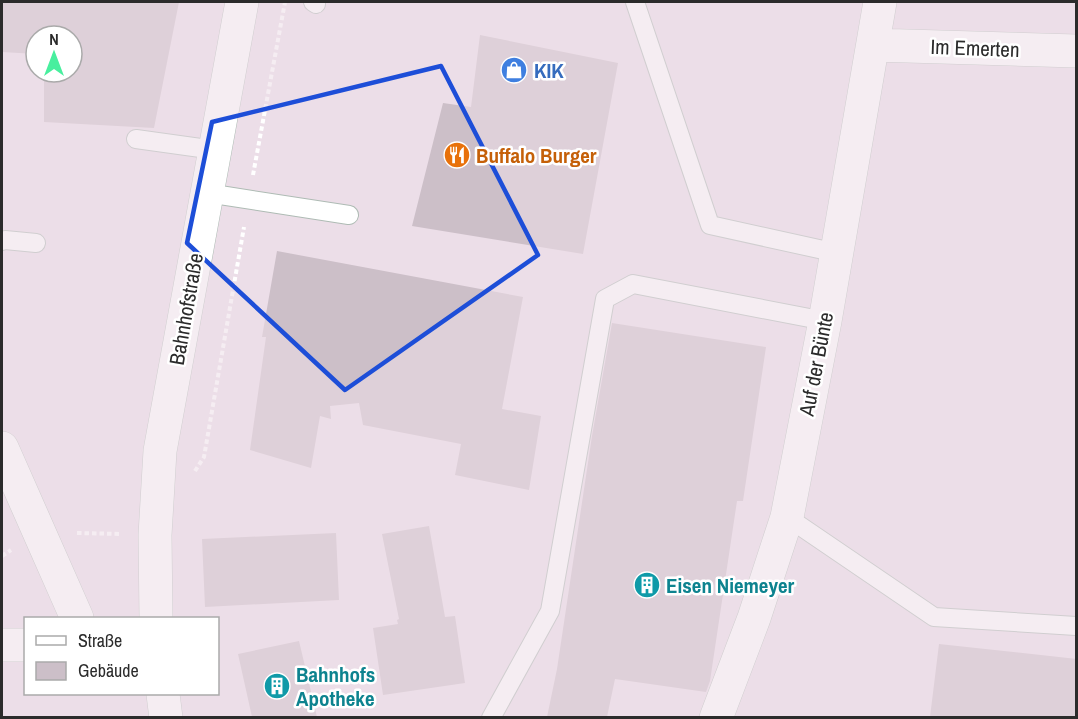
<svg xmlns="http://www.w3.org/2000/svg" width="1078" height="719" font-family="'Archivo Narrow',sans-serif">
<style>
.building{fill:#ccbfc8}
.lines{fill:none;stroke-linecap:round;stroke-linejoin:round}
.lane-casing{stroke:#aebbb4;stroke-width:20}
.street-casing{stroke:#aebbb4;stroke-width:34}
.secondary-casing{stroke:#aebbb4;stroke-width:34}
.path{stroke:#fff;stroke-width:4;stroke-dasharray:4.5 3;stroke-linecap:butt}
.lane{stroke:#fff;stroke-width:18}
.street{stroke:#fff;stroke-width:33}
.secondary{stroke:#fff;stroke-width:33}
.marked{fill:none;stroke:#1d4ed8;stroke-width:4.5;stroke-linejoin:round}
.labels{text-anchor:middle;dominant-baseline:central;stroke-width:5;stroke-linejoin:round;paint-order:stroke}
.street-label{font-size:21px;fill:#2b2b2b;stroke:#fff}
.shop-label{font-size:21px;font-weight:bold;fill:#366cbe;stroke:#fff;text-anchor:start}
.food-label{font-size:21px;font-weight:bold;fill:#c56008;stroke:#fff;text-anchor:start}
.culture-label{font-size:21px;font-weight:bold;fill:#0d838f;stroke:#fff;text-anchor:start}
</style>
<rect width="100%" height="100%" fill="#ecdee8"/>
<path class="building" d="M2,2H179L154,128L44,122V72H72V36H36V54L2,52Z
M480,35L618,63L583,254L412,226L443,103L471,107Z
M277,251L523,297L502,409L541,416L529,490L455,475L461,444L363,425L359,403L330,406L331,419L320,416L311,468L250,450L266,337H262Z
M612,323L766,347L743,501H737L710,681L706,692L615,679L607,717H547L557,669L592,436Z
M429,526L445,617L455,616L465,683L383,695L373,628L398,624L397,620L399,619L382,534Z
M336,533L339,600L205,607L202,539Z
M299,641L317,717H252L238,654Z
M939,644L1077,659V717H930Z"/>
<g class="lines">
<defs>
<path id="lane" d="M313,2L316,4
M635,2L710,225L837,253
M136,139L215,150
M207,193L349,215
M2,241L5,240L36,243
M787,517L934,617L1076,626
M491,718L550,611L605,299L633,284L825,321"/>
<path id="street" d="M873,45L1076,51
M2,448L77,618
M2,645H26
M716,718L754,618L787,517L825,321L880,2"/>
<path id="secondary" d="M156,618L155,535L160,451L242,2
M163,694L166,718"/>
</defs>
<use href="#lane" class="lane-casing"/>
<use href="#street" class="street-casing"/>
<use href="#secondary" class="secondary-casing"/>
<path class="path" d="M253,175L285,2
M195,471L204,457L244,227
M77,533L121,534
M2,556L11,550"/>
<use href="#lane" class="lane"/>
<use href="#street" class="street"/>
<use href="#secondary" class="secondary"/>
</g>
<path d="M0 0H1078V719H0ZM441,66L538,255L345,390L187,243L212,122Z" fill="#ecdee8" fill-opacity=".55" fill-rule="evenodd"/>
<path class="marked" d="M441,66L538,255L345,390L187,243L212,122Z"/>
<defs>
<symbol id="shop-disc" viewBox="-11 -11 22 22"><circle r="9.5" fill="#3f7fe0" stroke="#fff"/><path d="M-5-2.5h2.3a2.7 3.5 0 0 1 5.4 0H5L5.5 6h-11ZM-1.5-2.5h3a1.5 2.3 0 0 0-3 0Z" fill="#fff"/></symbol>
<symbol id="restaurant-disc" viewBox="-11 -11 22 22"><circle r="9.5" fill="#e8710a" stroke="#fff"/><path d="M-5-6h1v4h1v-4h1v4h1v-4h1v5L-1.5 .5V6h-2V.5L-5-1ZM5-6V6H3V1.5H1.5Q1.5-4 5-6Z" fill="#fff"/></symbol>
<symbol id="building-disc" viewBox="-11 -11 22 22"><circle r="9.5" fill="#0f9aa8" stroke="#fff"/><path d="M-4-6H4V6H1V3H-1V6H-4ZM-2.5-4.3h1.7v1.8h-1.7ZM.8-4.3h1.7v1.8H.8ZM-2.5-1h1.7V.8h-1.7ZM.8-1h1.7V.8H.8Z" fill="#fff"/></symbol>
</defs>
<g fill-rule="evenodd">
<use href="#shop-disc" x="499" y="55" width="30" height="30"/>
<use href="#restaurant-disc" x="442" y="140" width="30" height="30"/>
<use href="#building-disc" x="632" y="570" width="30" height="30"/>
<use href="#building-disc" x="262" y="671" width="30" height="30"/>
</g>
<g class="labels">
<g class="street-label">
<text transform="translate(975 48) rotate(2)">Im Emerten</text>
<text transform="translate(186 309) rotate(-80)">Bahnhofstraße</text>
<text transform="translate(816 364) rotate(-79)">Auf der Bünte</text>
</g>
<g class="shop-label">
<text x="534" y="70">KIK</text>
</g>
<g class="food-label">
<text x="476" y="155">Buffalo Burger</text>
</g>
<g class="culture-label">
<text x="666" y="585">Eisen Niemeyer</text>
<text x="296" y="674">Bahnhofs<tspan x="296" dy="24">Apotheke</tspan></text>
</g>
</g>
<rect width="1078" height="719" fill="none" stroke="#2b2b2b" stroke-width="6"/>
<rect x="24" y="617" width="195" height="78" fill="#ffffff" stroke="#aaaaaa" stroke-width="1.5"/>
<rect x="36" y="636" width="30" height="9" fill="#ffffff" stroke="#aaaaaa" stroke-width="1.5"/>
<text x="78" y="647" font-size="18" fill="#2b2b2b">Straße</text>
<rect x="36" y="662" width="30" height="18" fill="#ccbfc8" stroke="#aaaaaa" stroke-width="1.5"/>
<text x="78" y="677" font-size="18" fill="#2b2b2b">Gebäude</text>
<g transform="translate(54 54)"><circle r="28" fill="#ffffff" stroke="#aaaaaa" stroke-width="1.5"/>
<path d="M0-4.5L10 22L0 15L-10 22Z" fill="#48ef9e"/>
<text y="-9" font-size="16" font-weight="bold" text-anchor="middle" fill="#2b2b2b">N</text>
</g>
</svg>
